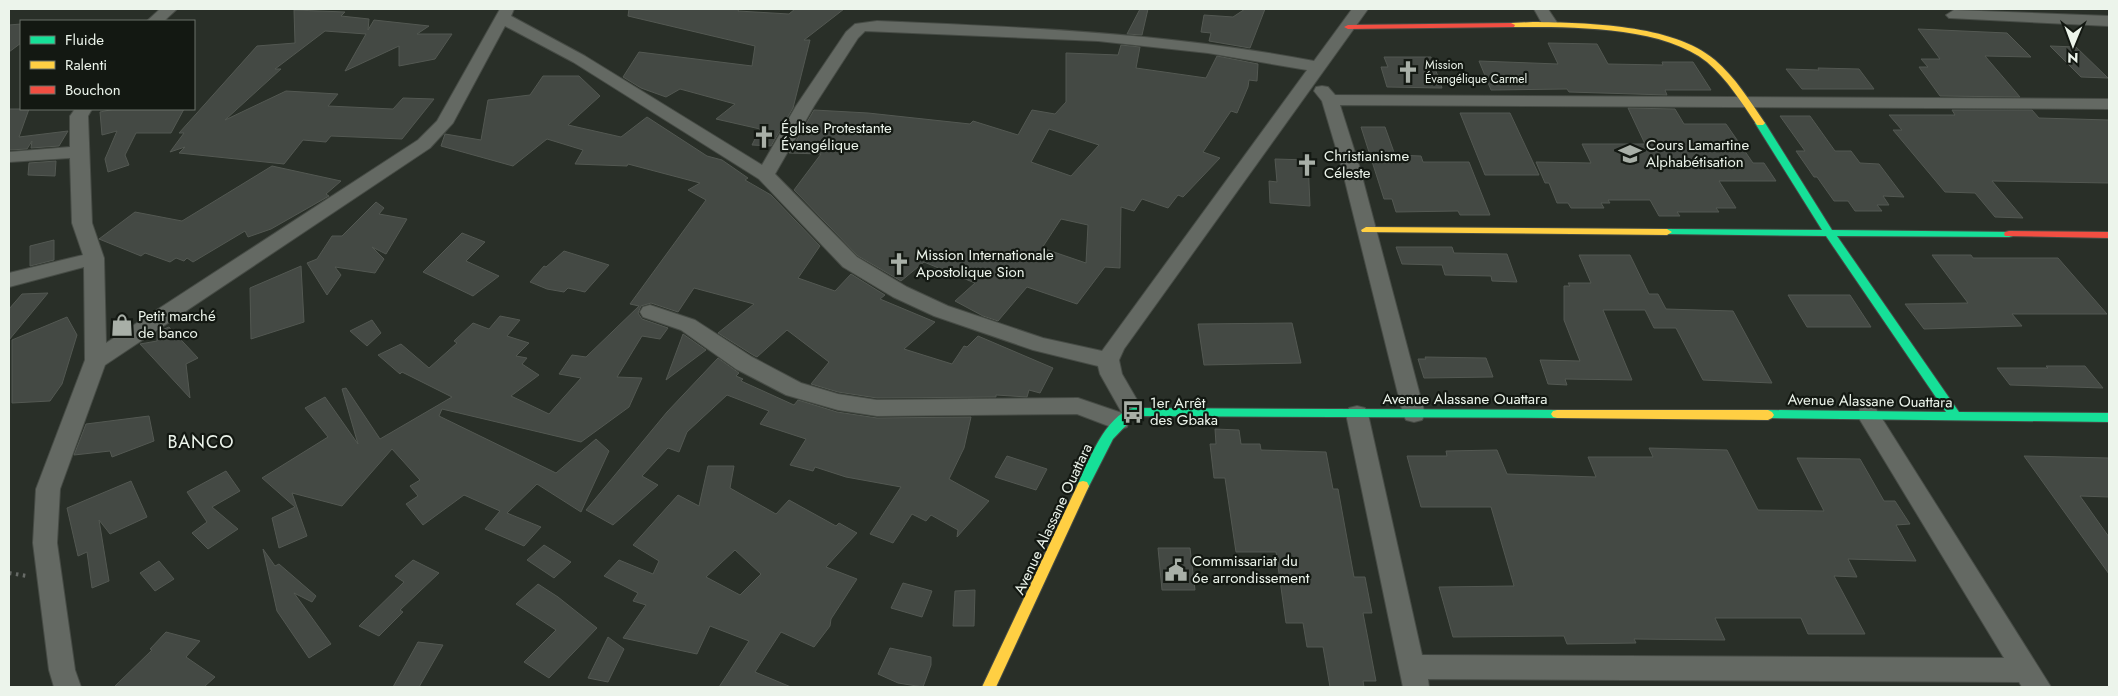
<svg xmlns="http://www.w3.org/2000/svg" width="2118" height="696" font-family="Jost,sans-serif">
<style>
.building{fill:#444944;stroke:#535852;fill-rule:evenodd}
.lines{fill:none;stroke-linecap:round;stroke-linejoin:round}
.street-casing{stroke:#464b45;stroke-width:2}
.fast-casing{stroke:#464b45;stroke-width:2}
.slow-casing{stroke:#464b45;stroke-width:2}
.jam-casing{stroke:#464b45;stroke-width:2}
.path{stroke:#676b67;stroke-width:4;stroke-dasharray:2.5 4.5;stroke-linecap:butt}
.street{fill:#646963;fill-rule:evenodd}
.fast{fill:#16e098;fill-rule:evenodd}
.slow{fill:#ffcf43;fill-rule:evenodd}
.jam{fill:#f24e42;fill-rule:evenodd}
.labels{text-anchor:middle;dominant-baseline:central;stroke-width:4.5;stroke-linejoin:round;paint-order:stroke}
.far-poi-label{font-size:12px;fill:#ecf4eb;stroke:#131812;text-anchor:start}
.poi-label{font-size:15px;fill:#ecf4eb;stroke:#131812;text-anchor:start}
.street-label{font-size:15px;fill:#ecf4eb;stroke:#131812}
.quarter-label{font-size:18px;letter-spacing:1px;fill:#ecf4eb;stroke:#131812}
</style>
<rect width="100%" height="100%" fill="#292f28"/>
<path class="building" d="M629,9H739L738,11L789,14L795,9H844L804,40H810L793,108L771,146L752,145L760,129L716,119L735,104L680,89L666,97L641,88L623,77L639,52L752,66L755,46L628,16Z
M1140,9H1148L1142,35L1127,34Z
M1245,9H1265L1250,48L1209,41L1211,33L1201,32L1204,15L1233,17Z
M294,10L345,12L341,16L369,19L368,30L374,20L429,26L417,34H452L435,59L399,66V46L345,71L366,34L325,31L275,69H281L225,120L286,91L338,94L328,106L393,109L403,98L434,99L402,139L331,136L326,142L303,140L284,164L179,153L185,147L170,152L184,133H179L257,46L295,43Z
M21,24V43L9,52V25Z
M1918,29L2007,33L2031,57L1985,56L2020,97L1940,96L1919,67H1928L1921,59H1940Z
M1548,43L1597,44L1608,64L1663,65L1662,62H1693L1711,90H1665L1667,95L1569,92L1567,89L1491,90L1479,61L1558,64Z
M1121,45L1140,47L1136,68L1206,78L1217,56L1258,64L1257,81L1249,80L1248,87L1237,113L1231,111L1203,152L1220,158L1183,197L1178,195L1168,208L1142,199L1134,211L1121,207L1120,268L1105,267L1077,304L1027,287L998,321L983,316L955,301L975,283L924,262L901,281L858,256L794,190L821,154L789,153L814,110L868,113L970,124L973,121L1018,135L1032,110L1055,114L1066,102V53L1118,55ZM1049,129L1099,145L1071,176L1031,162ZM1061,219L1088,225L1086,263L1042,248Z
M2050,46L2076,47L2108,78L2081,77Z
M1384,57H1431L1442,88L1387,87L1381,67H1388Z
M1818,68L1859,69L1874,89H1802L1786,69L1819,70Z
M543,76H579L600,96L568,125L621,137L647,117L707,156L722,160L748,178L745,180L771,195L820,246L798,278L835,291L851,274L885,295L880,299L935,322L904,349L952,364L964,346L967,347L978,336L1053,368L1040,393L1029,390L1027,397L996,395V397L877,398L838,392L811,384L829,362L787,330L757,357L753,355L718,333L754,304L694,288L678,312L651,303L641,306L638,313L642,319L668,328L660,339L642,336L617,377L642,378L629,407L581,442L442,409L439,416L556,473L596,439L609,451L581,512L537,484L507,513L541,527L524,546L485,529L500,511L464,495L423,525L406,504L418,496L410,486L420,480L392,449L342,506L292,493L307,536L279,548L272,518L295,507L262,478L328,437L305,408L325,397L358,444L342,389L346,388L380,439L452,397L402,372L400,374L378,355L401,344L429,368L457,343L454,341L473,323L489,329L500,316L520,320L507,336L529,343L516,356L527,358L522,364L539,375L511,396L549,414L581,378L559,374L572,355L586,357L639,306L630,304L706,200L688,190L700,183L628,164L627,166L575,164L583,150L547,139L513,166L441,146L445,134L481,140L488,100L530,95Z
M1628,108L1675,109L1684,124H1726L1753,163H1764L1776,181H1719L1736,208H1716L1719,212H1677L1680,216H1659L1650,200H1608L1610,203H1601L1604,208H1571L1568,203H1557L1549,183H1545L1536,162L1591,163L1582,144H1645Z
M9,109H29L19,137L68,131L59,146L31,148L32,141L27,149L9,150Z
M115,109H184L171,133H136L125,155L129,165L108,172L105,159L117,131L102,135L100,112Z
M1952,110H2032L2039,118L2109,120V183L1992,181L2023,218L1995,217L1975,193L1945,192L1893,130H1902L1889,115H1955Z
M1460,113H1510L1539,175H1485Z
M1780,116H1810L1835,151H1851L1860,163L1879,164L1904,197L1883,196L1889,205H1877L1882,211H1855L1848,201H1834L1817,177H1814L1796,151H1805Z
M1361,127H1385L1395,155L1421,156L1423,162H1469L1490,215H1460L1458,211L1396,212L1392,199H1384Z
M1275,159L1308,160L1310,206L1270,203L1269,181L1277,182Z
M56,161L55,176L28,175L29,163Z
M272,166L341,181L326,194L329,196L271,229L248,237L245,231L193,262L187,258L184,261L176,258L170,262L145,253L141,256L99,239L135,212L182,221Z
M376,202L384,208L379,214L407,219L386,254L372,247L384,259L375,273L335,267L341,275L327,295L307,263L317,259L332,236H342Z
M462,233L485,242L466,261L499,276L473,296L423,272Z
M54,240V260L30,266V246Z
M1396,247H1452L1454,253L1507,254L1517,282L1492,281L1491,276L1445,275L1442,265L1402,264Z
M564,251L609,265L585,292L568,288L564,292L547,289L530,282L544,266L546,267Z
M1579,255H1630L1649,294H1658L1666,309L1733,311L1772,383L1703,380L1676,328H1654L1645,310H1603L1632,380L1565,379L1567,385L1548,384L1540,360L1580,361L1564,320V286H1570L1568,283H1591Z
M1932,255H1971L1973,258H2058L2107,314H2012L2022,326L1924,329L1905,304L1968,303Z
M301,266L304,322L251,339L250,288Z
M48,293L9,340V309L22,294Z
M1788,295H1850L1871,327H1807Z
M67,317L77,335L62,384L50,401L12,403V340Z
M372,320L381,333L367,346L350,331Z
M1292,323L1301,363L1204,365L1198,324Z
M169,327L198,358L186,364L190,398L140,344L157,341V332Z
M683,334L706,350L666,380Z
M1425,357L1486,358L1493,377L1424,378L1418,359H1426Z
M718,358L739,373L736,376L743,379L741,381L794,405L798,400L837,412L877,418L971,417L964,448L949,479L989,501L957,537L958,530L931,515L926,521L912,514L893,543L870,534L901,487L846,477L815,467L813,471L790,465L806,439L760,424L769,411L727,395L687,432L679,452L668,448L642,476L658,485L613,525L586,510L667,412Z
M2046,366H2085L2103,388L2010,385L1997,368H2048Z
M149,416L154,441L112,457L110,451L74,455L86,424Z
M1215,429L1239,430L1241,444H1260L1261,450L1326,452L1333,489H1338L1354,577H1365L1372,613H1363L1376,681H1363L1364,687H1330L1323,647H1307L1303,623H1286L1276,552H1236L1225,478H1214L1210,444H1216Z
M1649,448L1727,450L1758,510L1824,511L1797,458L1860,459L1884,501H1895L1910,524L1896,525L1916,561L1848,559L1857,577L1834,576L1865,634H1808L1801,618H1715L1725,640L1634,639L1636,643L1567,644L1564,636L1453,637L1439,587L1514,586L1491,507H1421L1407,456H1447L1446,451L1497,450L1507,474L1596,477L1588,457H1653Z
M1007,456L1047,469L1036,490L995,477Z
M2024,456L2109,458V497L2080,496L2109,537V574Z
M708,466H734L730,488L776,514L789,500L836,526L839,523L857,533L826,567L857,579L831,619L830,626L814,647L781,632L755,672L791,687H719L749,641L710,626L697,654L623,638L646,605L633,601L638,593L604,576L619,560L653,574L659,561L633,545L678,495L699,506ZM735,550L761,574L740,595L706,577Z
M226,471L240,491L212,507L238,529L208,549L192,533L207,522L187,492Z
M131,481L147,517L110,534L99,520L109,581L92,588L87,552L78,556L67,508Z
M544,545L571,562L554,578L527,560Z
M1158,548H1190L1195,590H1162Z
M263,549L275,566L279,564L316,596L312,602L294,593L331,644L309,658L277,611Z
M413,560L439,573L400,610L403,612L379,636L359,626L404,582L395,576Z
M159,561L174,579L155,591L140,573Z
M903,583L932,591L922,617L891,608Z
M538,584L558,597L597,628L549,678L524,662L556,630L516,604Z
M975,590L974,626H953L955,591Z
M166,632L200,641L186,657L215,677L204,687H114L152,650L150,649Z
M608,637L624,649L608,682L588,678Z
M418,642L443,645L419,687H393Z
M890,648L931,657V665L923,687L898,683L878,674Z"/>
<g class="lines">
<defs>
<path id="street" d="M160,9H177L164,21H147Z
M500,9H514L511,16L585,56L762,165L796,106L846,32L855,24L877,21C1024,27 1169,33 1314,61L1352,9H1368L1124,349L1119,360L1122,374L1144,412L1141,418L1129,419L1127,427L1119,430L1077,414L877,416L838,410L786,395L736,369L681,330L643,317L640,312L643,307L650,305L695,320L752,357L801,383L838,394L877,400L1078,398L1122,413L1100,374L1098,366L1033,350L934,316L893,297L843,267L759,179L573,62L505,26L453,123L430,148L105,365L60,489L57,543L75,670L81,687H54L49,670L33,543L36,489L85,360L84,267L9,287V273L83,255L72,223L70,158L9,162V152L70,147V116L75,109H92L88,116L92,223L104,258L106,343L418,140L437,121ZM865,31L1098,41L1208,53L1307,70L1102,351L1043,338L948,306L907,287L857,257L775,174L814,106L858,38Z
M1534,9H1548L1558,24L1556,27H1544Z
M1954,10L2109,16V26L1949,18L1946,15Z
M1322,86L1328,87L1335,95L2109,99V109L1340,105L1359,165L1425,414L1422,420L1414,422L1406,420L1403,414L1341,165L1322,101L1314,91L1316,87Z
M1357,406L1365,408L1368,414L1422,655L2004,658L1857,415L1860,409L1868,406L1876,409L2051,687H2022L2019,682L1428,679L1429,687H1403L1346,414L1349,408Z"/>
<path id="fast" d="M1760,120L1765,123L1832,230L2013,232L2014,234L2013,236L2009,237L1837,236L1959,412L2109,413V422L1764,418L1762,415L1764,412L1768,410L1946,412L1826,236L1663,234L1662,232L1667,229L1822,230L1755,123Z
M1133,408L1557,410L1561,411L1563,414L1561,417L1557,418L1135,416L1113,439L1087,490L1083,491L1079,490L1077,486C1088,462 1105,416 1133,408Z"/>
<path id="slow" d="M1533,22C1586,23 1673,24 1715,60C1735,77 1750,101 1765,123L1763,125H1757C1742,103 1727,79 1707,62C1661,25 1567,27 1511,27L1507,25L1511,23Z
M1366,227L1667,229L1672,232L1667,235L1362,232L1361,230Z
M1557,410H1768L1772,412L1774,415L1772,418L1768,420L1557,418L1553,417L1551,414L1553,411Z
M1083,481L1087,482L1089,486L996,687H982L1077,486L1079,482Z"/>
<path id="jam" d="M1511,23L1515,25L1514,27L1348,29L1344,27L1348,25Z
M2009,231L2109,232V238L2005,236L2004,234L2005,232Z"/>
</defs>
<use href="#street" class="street-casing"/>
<use href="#fast" class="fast-casing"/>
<use href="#slow" class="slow-casing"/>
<use href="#jam" class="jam-casing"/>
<path class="path" d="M9,573L27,576"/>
<use href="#street" class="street"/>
<use href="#fast" class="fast"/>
<use href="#slow" class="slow"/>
<use href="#jam" class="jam"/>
</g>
<defs>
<symbol id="church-bare" viewBox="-9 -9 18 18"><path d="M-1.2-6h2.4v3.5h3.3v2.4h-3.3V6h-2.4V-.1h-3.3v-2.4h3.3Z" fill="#a8afa7" stroke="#131812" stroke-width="2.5" paint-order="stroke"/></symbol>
<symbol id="university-bare" viewBox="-9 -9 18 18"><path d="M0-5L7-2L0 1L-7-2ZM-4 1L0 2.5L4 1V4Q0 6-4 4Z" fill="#a8afa7" stroke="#131812" stroke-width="2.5" paint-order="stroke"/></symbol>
<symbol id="shop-bare" viewBox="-9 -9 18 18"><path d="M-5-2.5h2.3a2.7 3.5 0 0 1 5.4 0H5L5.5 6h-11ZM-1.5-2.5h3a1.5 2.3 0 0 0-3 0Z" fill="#a8afa7" stroke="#131812" stroke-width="2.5" paint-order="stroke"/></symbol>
<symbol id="bus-bare" viewBox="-9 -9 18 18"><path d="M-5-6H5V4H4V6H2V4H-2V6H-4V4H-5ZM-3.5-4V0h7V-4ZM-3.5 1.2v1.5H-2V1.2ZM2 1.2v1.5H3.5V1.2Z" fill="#a8afa7" stroke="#131812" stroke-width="2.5" paint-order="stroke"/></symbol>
<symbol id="civic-bare" viewBox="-9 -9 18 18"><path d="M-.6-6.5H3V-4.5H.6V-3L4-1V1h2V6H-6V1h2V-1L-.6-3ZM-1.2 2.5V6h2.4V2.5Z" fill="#a8afa7" stroke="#131812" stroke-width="2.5" paint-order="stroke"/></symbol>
</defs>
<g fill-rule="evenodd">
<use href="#church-bare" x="1392" y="56" width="32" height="32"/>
<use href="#church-bare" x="748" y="121" width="32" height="32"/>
<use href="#university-bare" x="1614" y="138" width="32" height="32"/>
<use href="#church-bare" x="1291" y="149" width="32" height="32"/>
<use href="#church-bare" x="883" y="248" width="32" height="32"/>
<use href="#shop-bare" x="106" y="309" width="32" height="32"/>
<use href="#bus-bare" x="1117" y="396" width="32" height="32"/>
<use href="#civic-bare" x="1160" y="554" width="32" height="32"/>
</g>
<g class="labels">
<g class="far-poi-label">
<text x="1425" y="65">Mission<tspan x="1425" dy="14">Évangélique Carmel</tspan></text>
</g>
<g class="poi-label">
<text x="781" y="128">Église Protestante<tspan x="781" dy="17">Évangélique</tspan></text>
<text x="1646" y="145">Cours Lamartine<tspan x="1646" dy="17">Alphabétisation</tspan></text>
<text x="1324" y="156">Christianisme<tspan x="1324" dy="17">Céleste</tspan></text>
<text x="916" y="255">Mission Internationale<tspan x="916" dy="17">Apostolique Sion</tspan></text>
<text x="138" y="316">Petit marché<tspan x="138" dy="17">de banco</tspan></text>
<text x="1150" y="403">1er Arrêt<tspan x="1150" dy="17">des Gbaka</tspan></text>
<text x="1192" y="561">Commissariat du<tspan x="1192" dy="17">6e arrondissement</tspan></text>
</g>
<g class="street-label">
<text x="1465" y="399">Avenue Alassane Ouattara</text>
<text transform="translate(1870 401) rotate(1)">Avenue Alassane Ouattara</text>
<text transform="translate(1053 519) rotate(-65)">Avenue Alassane Ouattara</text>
</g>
<g class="quarter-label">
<text x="201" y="442">BANCO</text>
</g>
</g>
<rect width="2118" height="696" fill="none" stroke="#ecf4eb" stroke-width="20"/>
<rect x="20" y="20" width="175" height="90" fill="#131812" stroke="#6a7069"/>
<rect x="30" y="36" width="25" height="8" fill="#16e098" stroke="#6a7069"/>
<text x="65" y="45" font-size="15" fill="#ecf4eb">Fluide</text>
<rect x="30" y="61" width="25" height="8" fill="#ffcf43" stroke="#6a7069"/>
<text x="65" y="70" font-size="15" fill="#ecf4eb">Ralenti</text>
<rect x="30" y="86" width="25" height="8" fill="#f24e42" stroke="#6a7069"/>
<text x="65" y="95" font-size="15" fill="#ecf4eb">Bouchon</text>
<g transform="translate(2073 45) rotate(181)" stroke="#131812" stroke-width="4" paint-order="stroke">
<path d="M0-4L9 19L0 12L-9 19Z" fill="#ecf4eb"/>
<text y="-8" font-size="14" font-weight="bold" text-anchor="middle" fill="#ecf4eb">N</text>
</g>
</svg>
